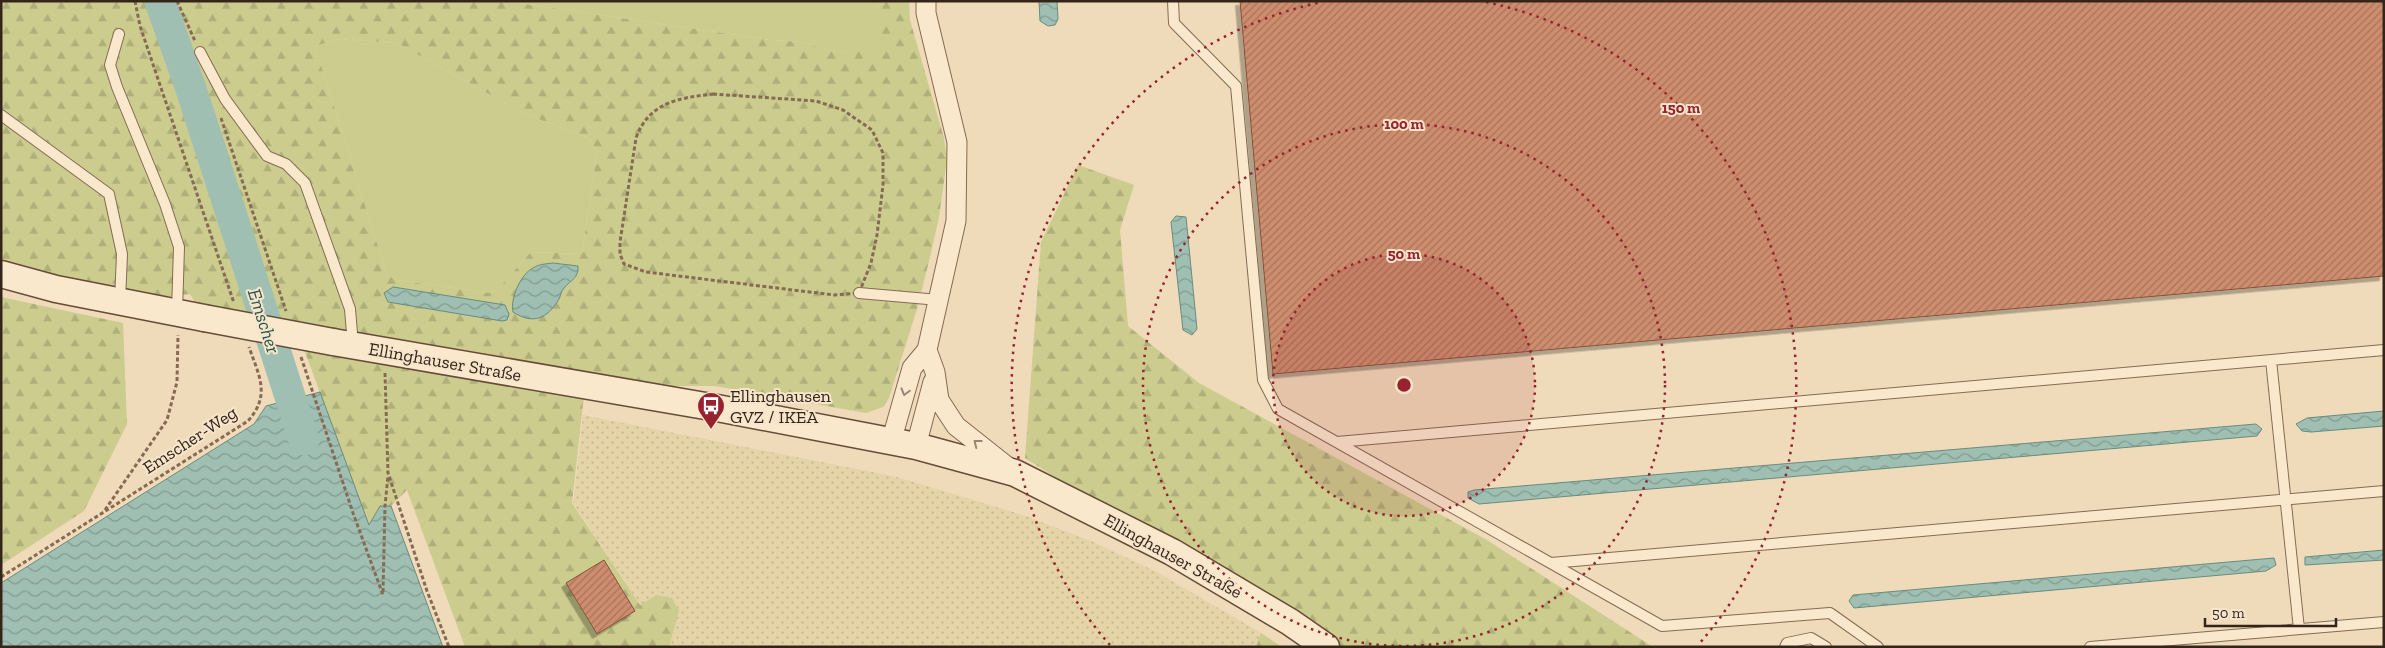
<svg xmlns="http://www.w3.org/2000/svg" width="2385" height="648" font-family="'Zilla Slab',serif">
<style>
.farmland{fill:url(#farmland-dots)}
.green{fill:#cbcc8e}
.forest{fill:url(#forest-firs);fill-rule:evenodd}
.water{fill:url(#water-waves);stroke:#678c7f}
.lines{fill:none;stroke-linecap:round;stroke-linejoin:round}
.river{stroke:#9fbfb2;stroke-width:31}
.building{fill:url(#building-hatch);stroke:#855039;filter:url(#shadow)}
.lane-casing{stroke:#866a54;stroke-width:12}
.street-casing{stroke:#866a54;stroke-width:21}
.secondary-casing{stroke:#674b38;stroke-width:29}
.path{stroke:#866a54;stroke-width:3;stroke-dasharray:4 2.5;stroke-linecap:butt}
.lane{stroke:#fae8cd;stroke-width:10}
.street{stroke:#fae8cd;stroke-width:19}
.secondary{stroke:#fae8cd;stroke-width:26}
.secondary-bridge-casing{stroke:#674b38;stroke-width:29;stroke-linecap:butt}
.secondary-bridge{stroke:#fae8cd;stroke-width:26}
.oneway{stroke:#978674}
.ring{fill:none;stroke:#96232f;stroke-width:2.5;stroke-dasharray:2.5 5}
.labels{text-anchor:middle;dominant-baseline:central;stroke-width:4;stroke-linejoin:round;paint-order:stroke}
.street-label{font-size:18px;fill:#34241a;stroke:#f6e5ca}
.poi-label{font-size:18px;fill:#34241a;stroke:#f6e5ca;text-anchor:start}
.water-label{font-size:19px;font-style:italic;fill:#28544d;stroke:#f6e5ca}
.centre{fill:#96232f;stroke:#f6e5ca;stroke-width:2.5}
.ring-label{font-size:15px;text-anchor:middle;font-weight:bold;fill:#96232f;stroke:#f6e5ca;stroke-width:4;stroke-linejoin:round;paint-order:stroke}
</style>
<defs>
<pattern id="farmland-dots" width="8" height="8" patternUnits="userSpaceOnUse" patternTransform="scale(1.25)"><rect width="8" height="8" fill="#e4d4a7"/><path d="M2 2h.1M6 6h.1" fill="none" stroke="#c4b68f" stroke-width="1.8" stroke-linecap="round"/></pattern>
<pattern id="forest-firs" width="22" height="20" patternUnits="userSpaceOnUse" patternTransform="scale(1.25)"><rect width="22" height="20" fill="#cbcc8e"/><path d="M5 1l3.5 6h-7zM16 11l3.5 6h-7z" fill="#afaf7a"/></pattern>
<pattern id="water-waves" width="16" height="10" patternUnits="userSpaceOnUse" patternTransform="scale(1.25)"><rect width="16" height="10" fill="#9fbfb2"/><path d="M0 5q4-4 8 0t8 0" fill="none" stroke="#829b90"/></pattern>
<pattern id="building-hatch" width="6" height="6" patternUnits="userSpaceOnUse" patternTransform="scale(1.25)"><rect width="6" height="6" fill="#ce8d6e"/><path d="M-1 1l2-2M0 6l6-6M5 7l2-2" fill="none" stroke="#a8735a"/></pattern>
<filter id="shadow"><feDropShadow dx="-4.5" dy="4.5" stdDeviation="0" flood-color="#0004"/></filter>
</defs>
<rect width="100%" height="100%" fill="#efdaba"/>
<path class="farmland" d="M583,415L897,477L1023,515L1091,541L1155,571L1261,633L1256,647H669L679,611L640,605L573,503Z"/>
<path class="green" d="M504,1H878L883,49L836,52L802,42L771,40Z
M340,39L397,43L525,114L589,138L597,152L582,254L531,252L498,289L488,293L397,280L387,275L315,46Z"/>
<path class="forest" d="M1,1H504L771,40L802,42L836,52L882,48L878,1H909L910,20L944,138L947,160L939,217L930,257L917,309L889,398L883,407L866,413L715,386H585L572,503L640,605L657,595L672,598L679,611L669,647H465L407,490L391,506H380L369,526L294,322L204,318L190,294L120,302L1,272ZM340,39L397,43L525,114L589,138L597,152L582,254L531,252L498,289L488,293L397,280L387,275L315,46ZM553,263L578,266C579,277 571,282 563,289Z
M1078,165L1134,185L1120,230L1128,326L1199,383L1487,540L1653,647H1326L1025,458L1041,242Z
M1,297L123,323L127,424L84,511L1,565Z
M1261,633L1282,647H1256Z"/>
<path class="water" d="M1039,1H1057L1058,19L1055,25L1048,26L1040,21Z
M1176,216L1186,217L1197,329L1192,335L1183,330L1171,222Z
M553,263L578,266C579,278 571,280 564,288C561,291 561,295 559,299C547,319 533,325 513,312C510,298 521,274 533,268C539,264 546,264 553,263Z
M393,287L505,305L509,314L507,320L502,321L388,302L384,293Z
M320,392L369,525L380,506H391L443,647H1V583L254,424L266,406Z
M2384,411V426L2311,432L2302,431L2296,424L2307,418Z
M2256,424L2262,429L2257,436L1479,504L1468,498V492L1474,490Z
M2384,550V560L2305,565V557Z
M2274,558L2276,565L2266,571L1854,608L1849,601L1853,595Z"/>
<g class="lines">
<path class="river" d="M160,1L191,89L304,440"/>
</g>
<path class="building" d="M1240,1H2384V276L1273,374Z
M604,560L635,611L597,634L566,583Z"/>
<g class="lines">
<defs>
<path id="lane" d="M1173,1L1174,23L1236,86L1263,380L1278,409L1662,626L1830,613L1878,647
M119,34L110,65L117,87L165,204L179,247L177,312
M200,52L225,99L267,156L286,164L305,183L350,309L353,345
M1,115L109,194L122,254L120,301
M859,293L939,300
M2271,360L2299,629
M1337,442L2384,350
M1551,563L2384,491
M1785,647L1787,643L1811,638L1826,647
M2090,647L2384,622"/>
<path id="street" d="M927,350L935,372L939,400L956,426L1009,468
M891,442L912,368L927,350L956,221L957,142L926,13V1
M916,446L933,382"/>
<path id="secondary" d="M1,274L56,289L204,318
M333,342L717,408L916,446L1015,473L1172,552L1290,622L1326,647"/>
</defs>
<use href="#lane" class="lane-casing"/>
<use href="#street" class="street-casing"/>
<use href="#secondary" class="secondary-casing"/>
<path class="path" d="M135,1L140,26L234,303
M177,1L195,41
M713,94L816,101L843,110L872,130L883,153V185L877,235L871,263L859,293L834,295L646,272L624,264L620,254V242L636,138C649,102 679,98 713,94Z
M221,118L286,311
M301,357L353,513L383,595
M385,373L388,473L427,591L449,647
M105,510L167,420L177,382L178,335
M1,577L248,421C271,395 259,376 249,347
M383,592L385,506L388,476"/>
<use href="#lane" class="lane"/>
<use href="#street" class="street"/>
<use href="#secondary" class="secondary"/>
<defs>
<path id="secondary-bridge" d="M204,318L333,342"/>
</defs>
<use href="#secondary-bridge" class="secondary-bridge-casing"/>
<use href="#secondary-bridge" class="secondary-bridge"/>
</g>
<defs><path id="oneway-chevron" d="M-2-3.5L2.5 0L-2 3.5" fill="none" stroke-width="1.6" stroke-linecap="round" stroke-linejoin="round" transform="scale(1.25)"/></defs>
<g class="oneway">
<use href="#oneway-chevron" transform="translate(905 392) rotate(106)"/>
<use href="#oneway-chevron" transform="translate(977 443) rotate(-142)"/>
</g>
<circle cx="1404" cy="385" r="131" fill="#96232f" fill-opacity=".12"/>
<g class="ring">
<circle cx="1404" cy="385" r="131"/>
<circle cx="1404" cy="385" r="261"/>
<path d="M1110 645A392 392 0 0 1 1322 2M1486 2A392 392 0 0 1 1698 645"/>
</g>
<defs>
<symbol id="bus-pin" viewBox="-11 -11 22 30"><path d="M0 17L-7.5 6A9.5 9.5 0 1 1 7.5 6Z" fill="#96232f" stroke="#f6e5ca"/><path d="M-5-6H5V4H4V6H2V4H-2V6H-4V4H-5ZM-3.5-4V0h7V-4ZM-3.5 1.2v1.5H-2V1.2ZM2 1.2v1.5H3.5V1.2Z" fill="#fff"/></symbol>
</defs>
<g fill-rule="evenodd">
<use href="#bus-pin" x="695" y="390" width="32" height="43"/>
</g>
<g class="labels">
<g class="street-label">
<text transform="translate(445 362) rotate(10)">Ellinghauser Straße</text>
<text transform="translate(190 440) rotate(-33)">Emscher-Weg</text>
<text transform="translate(1173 556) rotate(29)">Ellinghauser Straße</text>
</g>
<g class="poi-label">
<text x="730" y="396">Ellinghausen<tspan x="730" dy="21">GVZ / IKEA</tspan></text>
</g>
<g class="water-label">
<text transform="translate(264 321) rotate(72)">Emscher</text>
</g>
</g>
<circle cx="1404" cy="385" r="8" class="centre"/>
<g class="ring-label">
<text x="1681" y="113">150 m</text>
<text x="1404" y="129">100 m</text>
<text x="1404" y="259">50 m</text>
</g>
<rect width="2385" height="648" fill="none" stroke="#34241a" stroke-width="5"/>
<path d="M2205 618v8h131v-8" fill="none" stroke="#34241a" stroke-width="2.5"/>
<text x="2212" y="618" font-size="15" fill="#34241a" stroke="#f6e5ca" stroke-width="4" paint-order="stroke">50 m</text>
</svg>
